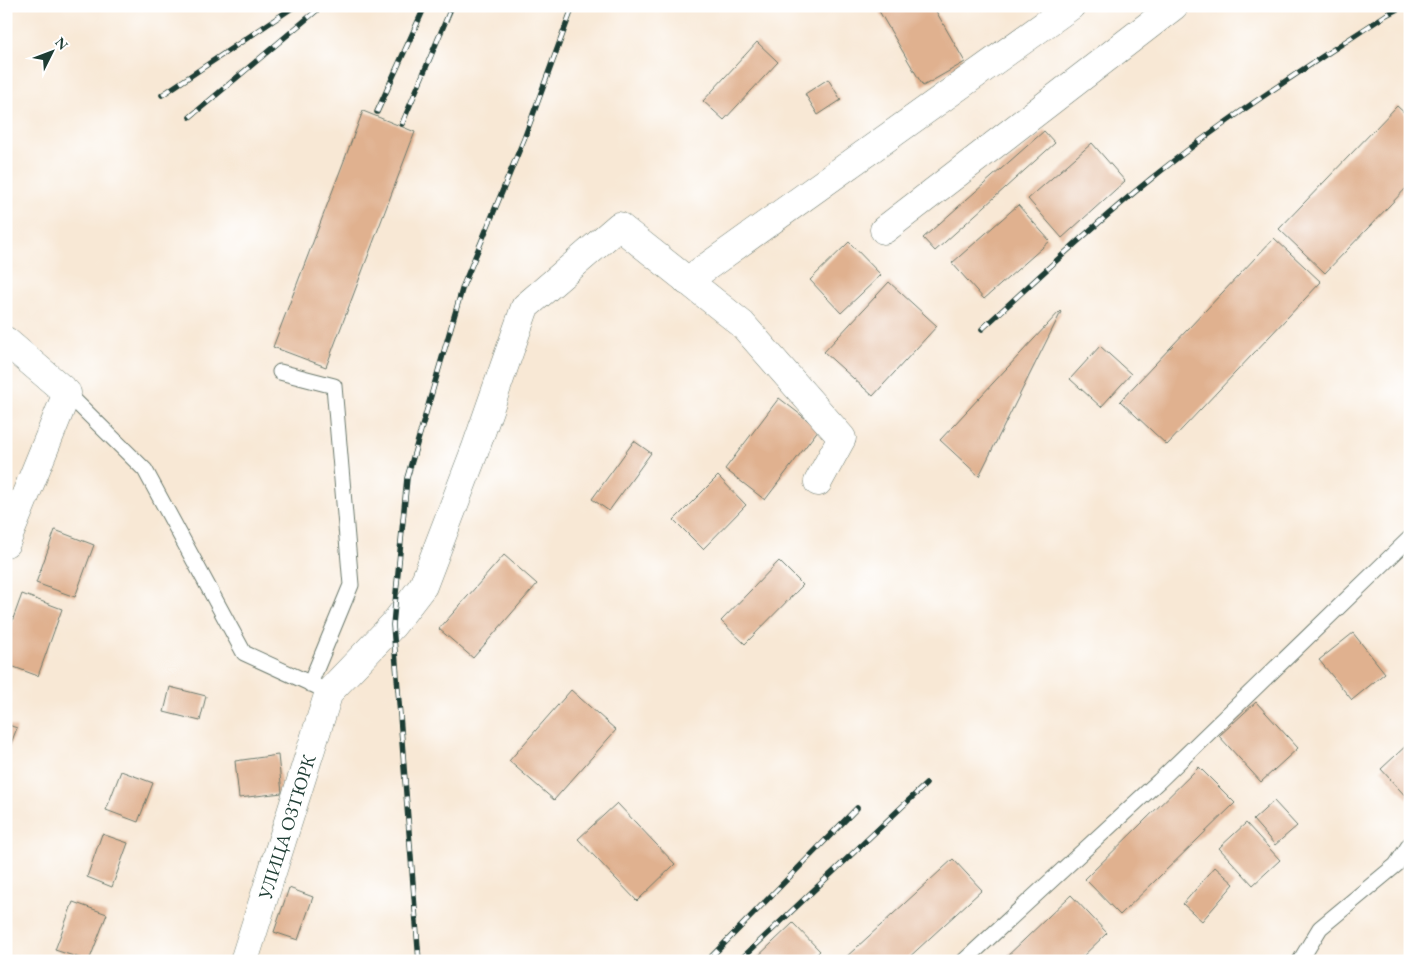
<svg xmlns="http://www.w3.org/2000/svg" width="1416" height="967" font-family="'EB Garamond',serif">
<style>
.building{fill:#e0b18f}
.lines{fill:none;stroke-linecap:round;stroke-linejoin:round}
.service-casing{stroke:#6b796c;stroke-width:17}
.minor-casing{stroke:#6b796c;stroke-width:29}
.service{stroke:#fff;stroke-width:15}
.minor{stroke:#fff;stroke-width:28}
.rail-casing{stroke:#1f3d34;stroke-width:5.5}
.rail{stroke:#fff;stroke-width:4;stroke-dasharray:11;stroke-linecap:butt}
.labels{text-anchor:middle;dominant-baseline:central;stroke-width:4.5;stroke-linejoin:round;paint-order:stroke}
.street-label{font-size:19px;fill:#1f3d34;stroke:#fff}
</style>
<rect width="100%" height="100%" fill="#fff"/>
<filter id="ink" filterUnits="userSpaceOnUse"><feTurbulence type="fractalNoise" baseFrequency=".02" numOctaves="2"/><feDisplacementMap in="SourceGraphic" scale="10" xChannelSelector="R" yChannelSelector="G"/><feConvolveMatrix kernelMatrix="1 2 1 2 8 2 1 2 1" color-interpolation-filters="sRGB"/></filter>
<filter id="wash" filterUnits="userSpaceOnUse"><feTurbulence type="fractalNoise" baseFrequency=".0096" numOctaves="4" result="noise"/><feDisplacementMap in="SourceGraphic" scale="20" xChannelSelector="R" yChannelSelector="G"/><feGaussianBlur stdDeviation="1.12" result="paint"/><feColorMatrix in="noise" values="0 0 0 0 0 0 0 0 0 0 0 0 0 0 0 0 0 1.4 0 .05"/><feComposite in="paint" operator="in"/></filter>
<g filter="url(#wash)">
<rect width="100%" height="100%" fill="#f8e8d5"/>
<g id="blocks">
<path class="building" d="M888,6H933L965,62L923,86L879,11Z
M757,42L778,62L724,120L703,101Z
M828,79L841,100L818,115L805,94Z
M1397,106L1410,118V184L1325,273L1279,229Z
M363,111L415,132L326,367L273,347Z
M1044,131L1055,143L935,251L923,238Z
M1092,143L1125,181L1062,238L1028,199Z
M1018,205L1050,241L984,299L952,263Z
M1274,238L1321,282L1167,445L1120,401Z
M849,242L881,275L841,313L810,280Z
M889,282L937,326L873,396L824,352Z
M1060,311L1061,312L979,476L940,440Z
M1100,346L1131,374L1101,407L1070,379Z
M779,398L819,429L765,500L725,469Z
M634,441L651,453L609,511L592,499Z
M718,476L746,505L703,549L674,520Z
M55,530L94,545L75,597L36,583Z
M504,555L537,584L473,658L439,629Z
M779,561L803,585L745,644L721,621Z
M22,594L62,609L38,676L6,664V638Z
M1353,633L1385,673L1352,700L1319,660Z
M170,687L206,696L200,721L164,712Z
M571,690L616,730L554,800L509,761Z
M1256,702L1298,748L1261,782L1219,736Z
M6,724L17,728L6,756Z
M1410,742V797L1408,799L1381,769Z
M278,755L282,793L239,798L235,761Z
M1199,767L1235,803L1120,915L1085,879Z
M121,771L153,783L138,822L106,810Z
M1274,801L1297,826L1275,845L1253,820Z
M617,803L675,864L637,901L578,839Z
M1246,823L1280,860L1253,885L1219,848Z
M102,834L128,843L112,887L87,877Z
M953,859L982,890L905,961H846L844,959Z
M1215,867L1234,884L1202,921L1183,904Z
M289,888L313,897L298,940L274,932Z
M1071,895L1107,933L1078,961H1002Z
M73,902L107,914L89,961L55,950Z
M793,923L820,951L810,961H753Z"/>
</g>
</g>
<g filter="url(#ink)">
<use href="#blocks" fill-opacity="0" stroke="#6b796c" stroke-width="1"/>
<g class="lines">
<defs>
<path id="service" d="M280,372L334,386L351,585L310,684
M67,393L145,470L244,653L329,692
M964,961L1159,781L1410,538
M1300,961L1320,928L1396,865L1410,844"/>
<g id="minor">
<path d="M884,230L1174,6"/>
<path d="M687,281L1071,6"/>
<path d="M6,341L67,393L6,543"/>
<path id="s1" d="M244,961L329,692L393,625L423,586L475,450L525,307L619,226L742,324L842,438L818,482"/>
</g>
</defs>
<use href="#service" class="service-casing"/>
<use href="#minor" class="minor-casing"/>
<use href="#service" class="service"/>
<use href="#minor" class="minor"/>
<defs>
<path id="rail" d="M162,95L295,6
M377,112L425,6
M190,117L322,6
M402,124L452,6
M982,329C1038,278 1093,225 1152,178C1226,118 1307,67 1386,15L1403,6
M710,958L857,808
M419,961L393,625L407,478L463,286L524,139L573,6
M739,961L926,784"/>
</defs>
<use href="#rail" class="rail-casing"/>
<use href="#rail" class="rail"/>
</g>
</g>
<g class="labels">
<g class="street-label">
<text stroke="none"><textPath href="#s1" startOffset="141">УЛИЦА ОЗТЮРК</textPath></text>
</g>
</g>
<rect width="1416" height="967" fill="none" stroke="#fff" stroke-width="25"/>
<g transform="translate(52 52) rotate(48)" stroke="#ffffff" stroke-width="4" paint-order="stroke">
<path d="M0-4L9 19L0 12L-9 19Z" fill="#1f3d34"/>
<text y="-8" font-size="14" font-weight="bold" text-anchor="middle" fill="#1f3d34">N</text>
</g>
</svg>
